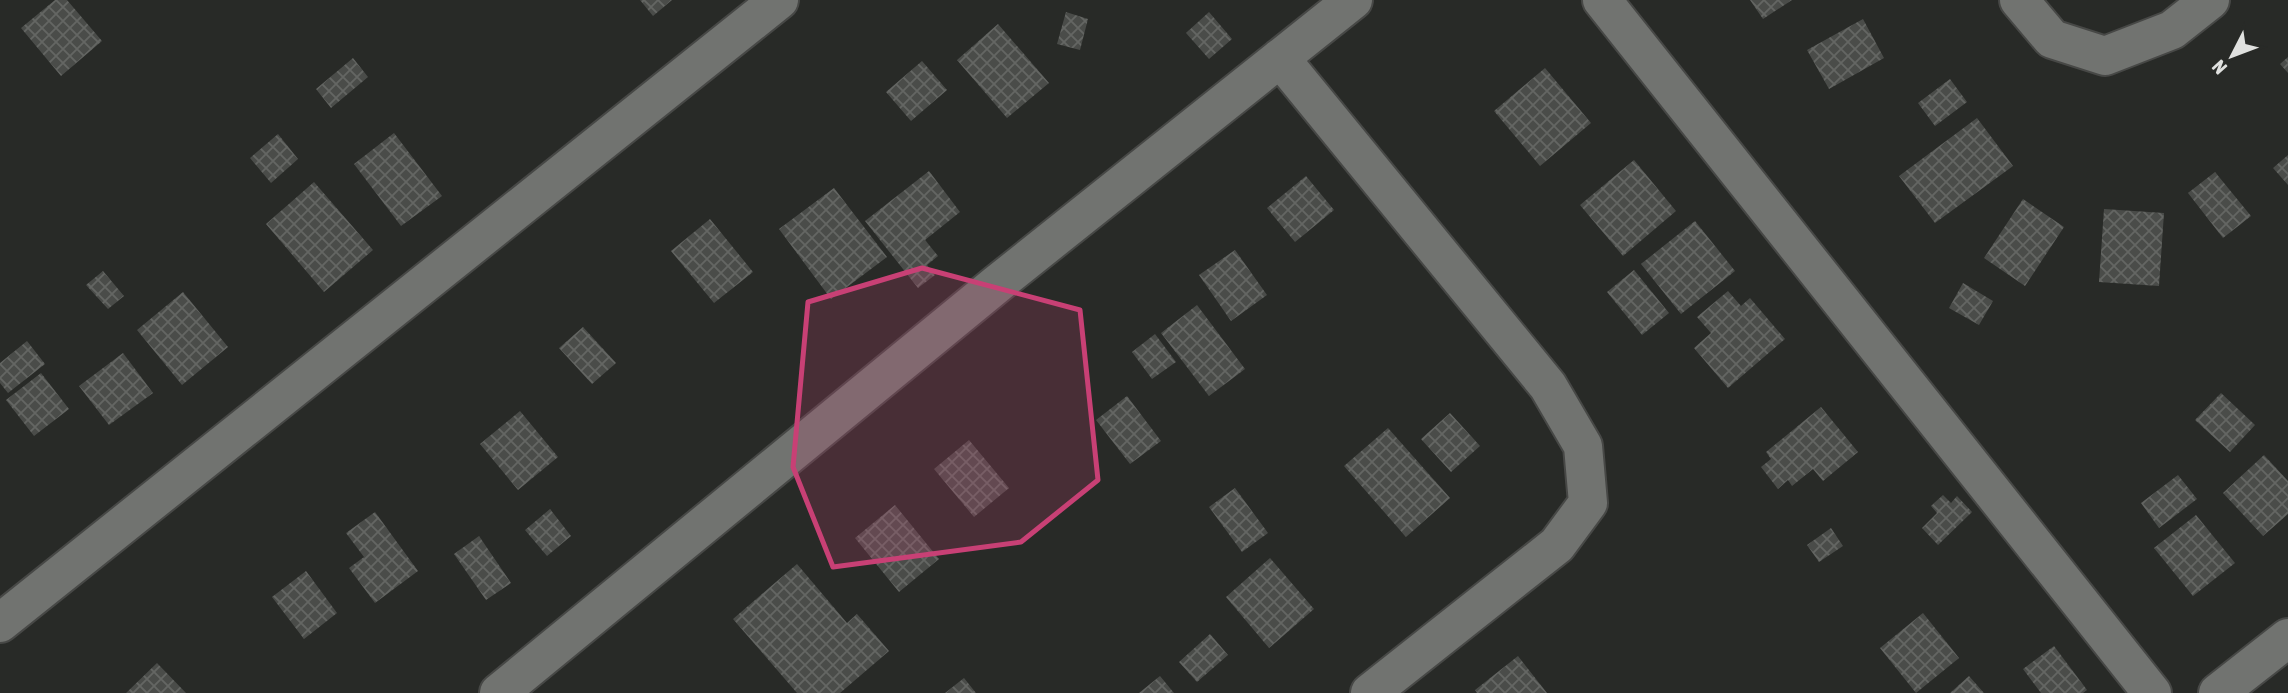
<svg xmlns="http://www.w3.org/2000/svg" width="2288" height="693" font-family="'Asap Condensed',sans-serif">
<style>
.building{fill:url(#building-cross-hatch)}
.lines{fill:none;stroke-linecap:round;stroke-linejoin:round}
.minor-casing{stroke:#474846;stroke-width:42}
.minor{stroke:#717370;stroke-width:38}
.marked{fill:#c84075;fill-opacity:0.2;stroke:#c84075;stroke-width:5;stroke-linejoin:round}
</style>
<defs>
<pattern id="building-cross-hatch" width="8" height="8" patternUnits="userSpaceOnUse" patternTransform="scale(1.75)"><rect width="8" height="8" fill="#4a4c49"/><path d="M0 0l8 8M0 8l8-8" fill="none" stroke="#646663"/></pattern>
</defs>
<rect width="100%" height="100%" fill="#282a27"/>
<path class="building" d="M55,0H67L102,41L61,76L21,28Z
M640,0H672L653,16Z
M1750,0H1792L1763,19Z
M1066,12L1088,19L1080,50L1057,44Z
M1209,12L1232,39L1209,59L1186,33Z
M1863,19L1884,58L1829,89L1807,50Z
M998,24L1049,83L1007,118L957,60Z
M2288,57V73L2280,64Z
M353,58L368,77L331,108L316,89Z
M922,61L947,90L911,121L886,92Z
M1545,68L1591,123L1540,166L1494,111Z
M1950,79L1967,102L1935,126L1918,103Z
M1977,118L2013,166L1935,223L1899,176Z
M394,133L442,196L401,226L354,164Z
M278,134L298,159L271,183L250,158Z
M2288,155V185L2273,168Z
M1634,160L1676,211L1623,256L1580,205Z
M929,171L960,212L925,240L938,256L927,265L935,275L918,288L865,221Z
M2215,172L2251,216L2223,238L2188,193Z
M1306,176L1334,210L1295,242L1267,208Z
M314,182L373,250L324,292L266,224Z
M834,188L887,257L831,299L779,229Z
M2023,199L2064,227L2025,286L1984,258Z
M2104,209L2164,213L2159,286L2099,282Z
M710,219L753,272L714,303L671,251Z
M1695,221L1735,271L1681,314L1641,264Z
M1235,250L1267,295L1231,321L1199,275Z
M1634,270L1669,313L1642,335L1607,292Z
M103,271L124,296L108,309L86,285Z
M1963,283L1993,301L1979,325L1949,308Z
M1728,291L1741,306L1750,298L1785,339L1728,388L1694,348L1711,333L1697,317Z
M183,292L228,347L182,385L137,330Z
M1197,305L1245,369L1209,396L1161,333Z
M583,327L616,363L592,384L559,348Z
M1155,334L1176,362L1152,379L1132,352Z
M27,341L45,364L8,393L0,383V363Z
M123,353L153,393L109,425L79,386Z
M41,373L69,409L34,436L6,400Z
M2221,393L2255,425L2230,452L2195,420Z
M1127,396L1161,441L1130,464L1096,420Z
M1821,407L1858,452L1823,481L1813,469L1792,486L1788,480L1778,489L1761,467L1771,459L1766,452Z
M520,411L558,457L518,490L480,444Z
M1450,413L1480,446L1451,472L1421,439Z
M1388,428L1450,498L1406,537L1344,466Z
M969,440L1009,488L974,517L934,469Z
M2264,455L2288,481V514L2263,536L2223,493Z
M2178,475L2197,499L2159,528L2141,503Z
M1235,488L1268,533L1242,552L1209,507Z
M1943,495L1951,503L1957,496L1972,512L1938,545L1922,528L1937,513L1931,506Z
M895,505L939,559L899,592L855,538Z
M550,509L571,536L547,556L525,530Z
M375,512L418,571L375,603L349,568L364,557L346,533Z
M2196,515L2235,563L2193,596L2154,548Z
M1831,528L1843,546L1819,562L1807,545Z
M479,536L511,583L486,600L454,554Z
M1270,558L1314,609L1269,648L1226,597Z
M797,564L847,623L857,614L889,651L840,693H797L733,619Z
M306,571L337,613L304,639L272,597Z
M1923,613L1959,658L1916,693L1880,648Z
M1210,634L1228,655L1197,682L1179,662Z
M2054,646L2087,690L2083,693H2041L2023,669Z
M1518,656L1547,693H1477L1475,690Z
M157,663L186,693H126Z
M1160,676L1174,693H1139Z
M1969,676L1984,693H1950Z
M964,678L976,693H945Z"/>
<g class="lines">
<defs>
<path id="minor" d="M1602,0L2152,693
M2019,0L2052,39L2105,56L2172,30L2210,0
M1280,58L1548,386L1583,446L1588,503L1557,545L1370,693
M0,623L779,0
M499,693L997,284L1353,0
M2218,693L2288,638"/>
</defs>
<use href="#minor" class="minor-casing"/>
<use href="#minor" class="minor"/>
</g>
<path class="marked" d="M922,268L1080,310L1098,480L1021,542L833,567L793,467L808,302Z"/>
<g transform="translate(2232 56) rotate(228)" stroke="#282a27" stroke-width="5" paint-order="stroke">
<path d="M0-5L12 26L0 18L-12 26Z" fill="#e0e1df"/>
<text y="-10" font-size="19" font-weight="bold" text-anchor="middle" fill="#e0e1df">N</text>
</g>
</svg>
